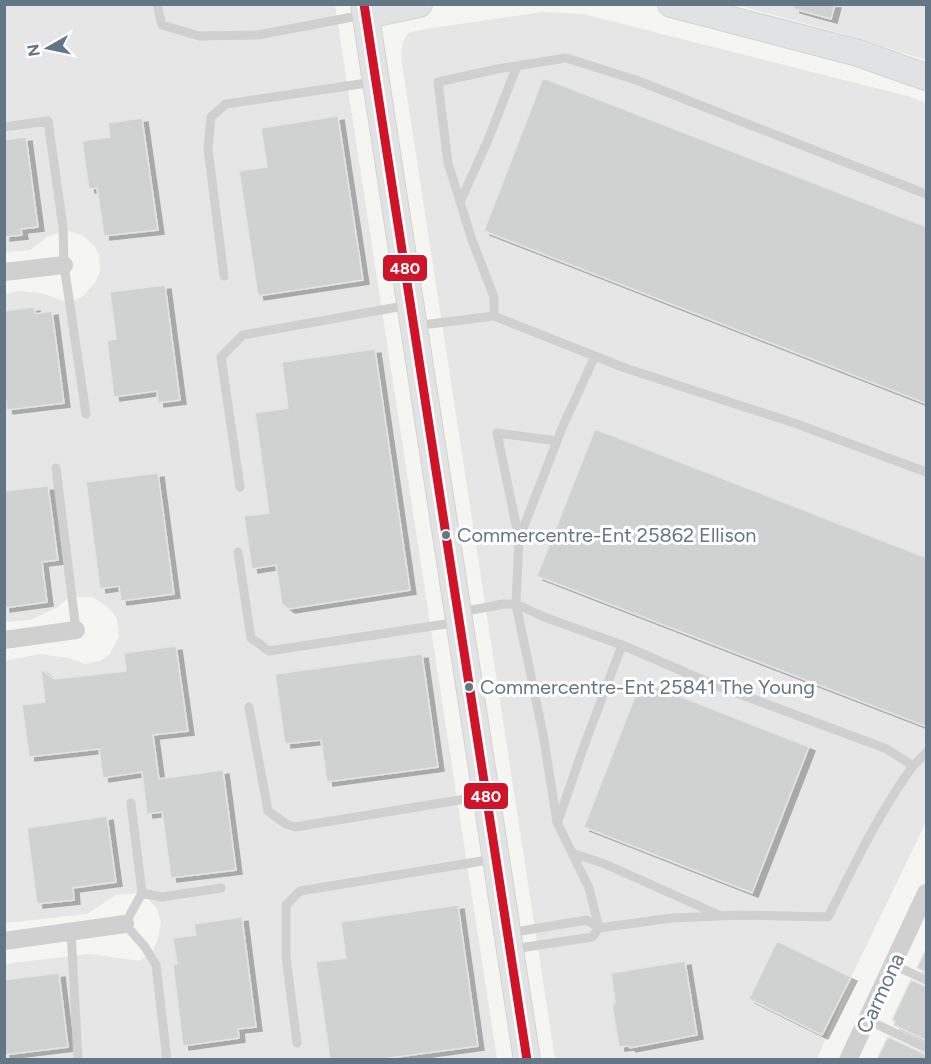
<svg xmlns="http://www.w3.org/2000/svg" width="931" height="1064" font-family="Figtree,sans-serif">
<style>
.built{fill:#e5e6e5}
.building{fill:#d0d1d1;stroke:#e4e4e2;stroke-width:1.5;filter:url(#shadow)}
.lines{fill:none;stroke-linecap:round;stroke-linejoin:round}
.secondary-casing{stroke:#d2d3d3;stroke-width:28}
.lane{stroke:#d0d0d1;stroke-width:9}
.street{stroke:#d0d0d1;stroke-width:18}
.secondary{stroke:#e1e2e3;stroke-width:26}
.bus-1-casing{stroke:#fff;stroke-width:14}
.bus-1{stroke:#cf1429;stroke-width:9}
.bus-dot{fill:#627685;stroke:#fff;stroke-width:2}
.labels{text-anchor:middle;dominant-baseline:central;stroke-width:6;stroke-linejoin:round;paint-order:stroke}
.bus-label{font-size:20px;fill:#627685;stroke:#fff;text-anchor:start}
.street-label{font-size:21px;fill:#627685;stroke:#fff}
.line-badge{stroke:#fff;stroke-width:2}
.badge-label{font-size:16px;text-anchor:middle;font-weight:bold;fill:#fff}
</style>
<defs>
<filter id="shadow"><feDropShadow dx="6" dy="4" stdDeviation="0" flood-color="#0004"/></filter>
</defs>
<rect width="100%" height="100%" fill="#f5f5f2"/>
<path class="built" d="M5,5H335L497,1059H5L4,964L90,954L139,961L153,951L158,939L161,922L157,909L149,900L136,893L116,895L87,914L5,923V661L40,654L68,658L85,664L100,661L110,654L119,636L117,619L111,610L93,597H69L58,607L30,620L5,622V294L19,291L41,293L64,301L75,300L82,297L95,283L100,271L99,256L95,246L82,235L66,230L47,237L30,250L5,252Z
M738,5H926V60L843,34Z
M543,12L583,14L911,97L926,103V822L854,971L817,1059H555L401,57L403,42L408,33L426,29Z"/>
<path class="building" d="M794,4H835L831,19L794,9Z
M543,78L927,227V404L484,231Z
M338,116L363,280L258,296L239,171L267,167L261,128Z
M142,118L158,230L104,236L97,188L89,189L82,141L110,137L108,123Z
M26,137L38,227L21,229L22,235L4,237V140Z
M165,285L180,400L158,403L157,391L114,397L107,341L116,339L110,292Z
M34,307L35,314L52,311L64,403L7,410L4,388V311Z
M375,349L410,590L289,609L282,604L276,565L252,569L244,516L269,513L255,413L288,408L282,362Z
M595,429L927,558V727L537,576Z
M158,473L174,594L121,601L119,586L100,589L86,482Z
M48,486L58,560L42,562L47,602L4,608V491Z
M176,646L188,731L153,735L159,779L223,770L236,870L171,878L162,812L147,814L142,772L103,778L99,749L29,757L22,705L45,702L41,669L54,679L126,671L124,653Z
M422,654L438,767L327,782L321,740L285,744L275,674Z
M641,681L809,747L752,893L584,827Z
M107,816L116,882L73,888L74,900L37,904L27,828Z
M458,905L478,1046L382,1059H330L316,962L346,958L341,922Z
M242,917L256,1027L238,1029L239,1038L183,1046L173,965L177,964L173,938L196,935L194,924Z
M777,941L851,977L822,1035L749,999Z
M927,947V973L917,968Z
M685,961L697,1035L630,1048L629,1046L619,1047L612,1004L615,1003L611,973Z
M59,973L68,1047L4,1055V980Z
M911,980L927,987V1041L894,1025L895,1021L892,1020Z
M888,1037L927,1055V1059H877Z"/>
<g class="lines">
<defs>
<path id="secondary" d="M364,4L527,1060
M671,4L858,53L926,77
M366,15L419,4"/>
</defs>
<use href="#secondary" class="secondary-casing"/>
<path class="lane" d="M157,4L162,25L199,36L258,35L363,15
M4,127L48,121L63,227L64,265L86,414
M460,202L488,140L517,66
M224,276L208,149L211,117L226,104L374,82
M494,316V297L472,240L448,163L438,82L497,69L566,58L636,80L926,194
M414,326L494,316L625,368L797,424L926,472
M56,468L76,630
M240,487L221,357L243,335L409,305
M519,539L497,433L557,441
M238,552L251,638L269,651L459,622
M461,612L504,604H516L544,617L622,645L710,683L887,749L913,766C879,812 854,866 828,917L742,915L672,918L599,928L589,888L557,822L543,734L516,604L519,539L562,428L595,356
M249,707L268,811L286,824L295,827L484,796
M913,766L926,753
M131,803L142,893L125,924L145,947L156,965L167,1060
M558,821L584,746L622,645
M572,853L605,864L719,915
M142,893L162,897L221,888
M71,931L78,1060
M509,933L587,920L599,928L592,937L513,949
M894,965L926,980
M868,1020L926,1048
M297,1043L286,957V905L300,891L494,859"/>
<path class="street" d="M4,272L64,265
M4,640L76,630
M4,941L125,924
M848,1060L926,893"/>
<use href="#secondary" class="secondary"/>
<defs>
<path id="bus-1" d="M364,4L527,1060"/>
</defs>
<use href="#bus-1" class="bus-1-casing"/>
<use href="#bus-1" class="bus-1"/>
</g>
<g class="bus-dot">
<circle cx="446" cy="535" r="5"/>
<circle cx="469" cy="687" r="5"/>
</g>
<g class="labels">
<g class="bus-label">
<text x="457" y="535">Commercentre-Ent 25862 Ellison</text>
<text x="480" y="687">Commercentre-Ent 25841 The Young</text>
</g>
<g class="street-label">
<text transform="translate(880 993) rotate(-65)">Carmona</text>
</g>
</g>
<g class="line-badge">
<rect x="382" y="254" width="46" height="28" rx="6" fill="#cf1429"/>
<rect x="463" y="782" width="46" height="28" rx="6" fill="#cf1429"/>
</g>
<g class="badge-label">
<text x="405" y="274">480</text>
<text x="486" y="802">480</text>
</g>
<rect width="931" height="1064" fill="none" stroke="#627685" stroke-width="12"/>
<g transform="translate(48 48) rotate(261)" stroke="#ffffff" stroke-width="4.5" paint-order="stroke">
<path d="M0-4.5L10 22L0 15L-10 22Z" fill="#627685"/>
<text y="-9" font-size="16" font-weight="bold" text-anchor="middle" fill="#627685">N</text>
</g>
</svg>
